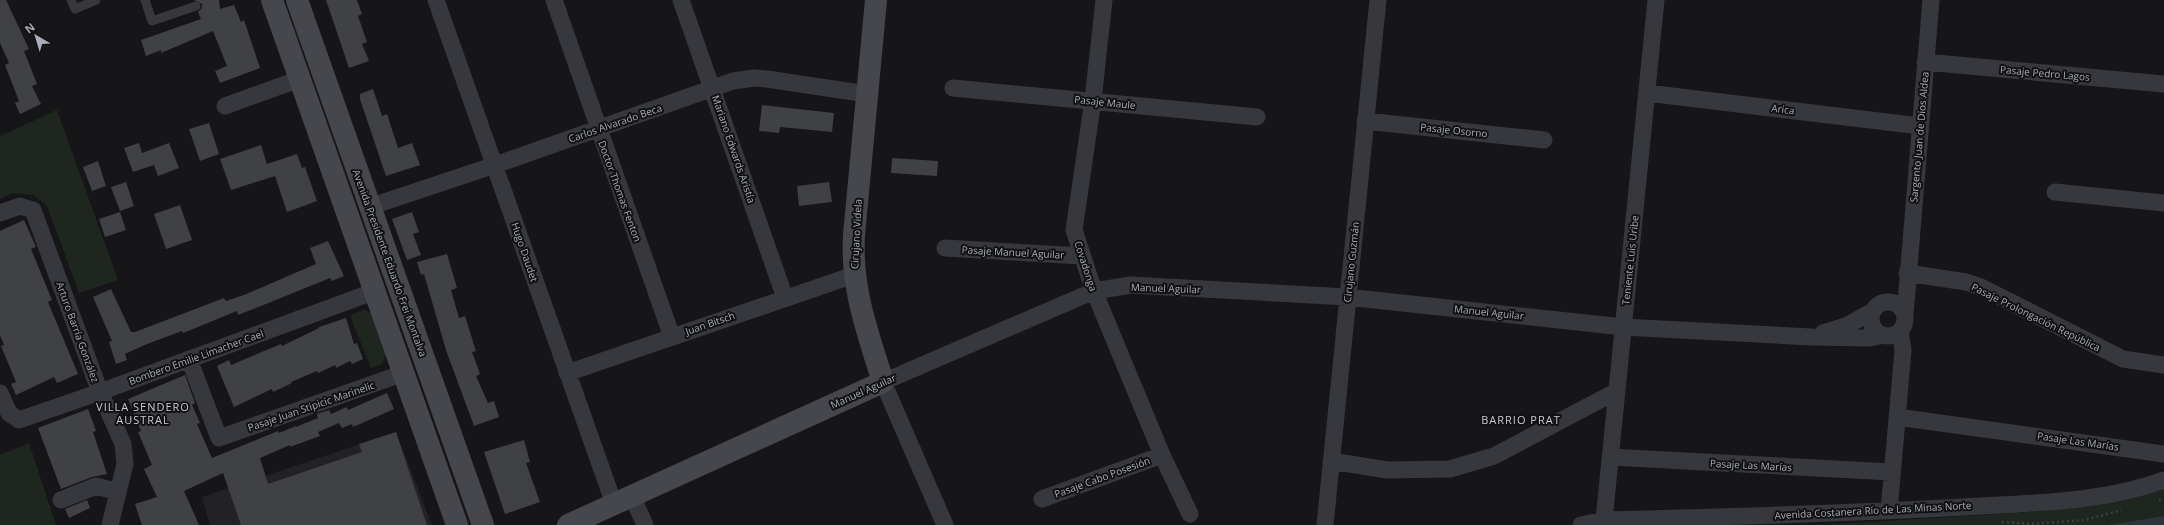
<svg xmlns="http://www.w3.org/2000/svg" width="2164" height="525" font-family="'Open Sans',sans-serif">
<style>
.built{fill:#222225}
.green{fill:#1e261f}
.water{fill:#2c353c}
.building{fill:#404145}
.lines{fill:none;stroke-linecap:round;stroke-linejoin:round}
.path{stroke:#3d3f44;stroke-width:2.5;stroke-dasharray:2 3;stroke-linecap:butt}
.lane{stroke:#37383d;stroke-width:9}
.street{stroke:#37383d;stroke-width:17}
.secondary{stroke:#45474d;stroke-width:22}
.labels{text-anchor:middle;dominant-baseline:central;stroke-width:4;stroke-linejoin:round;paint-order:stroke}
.street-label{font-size:10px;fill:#a8adb8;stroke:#111113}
.neighbourhood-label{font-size:11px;letter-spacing:1px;fill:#c9ccd4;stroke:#111113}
</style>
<rect width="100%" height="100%" fill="#161618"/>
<path class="built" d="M396,432L432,525H210L202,497Z"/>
<path class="green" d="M57,110L118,280L79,293L47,206L33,195L13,193L0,199V136Z
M365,309L372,314L386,354L382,364L371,368L350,316Z
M29,443L56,525H0V455Z
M2164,489V516L2107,525H1820L2047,511Z"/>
<path class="water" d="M2164,516V525H2107Z"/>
<path class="building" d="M0,0H6L29,49L24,51L37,84L32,86L41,104L20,114L15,103L19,101L5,65L9,63L0,43Z
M194,0H219L220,9L234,5L241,22L244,20L260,68L220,83L215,71L227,66L213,31L161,53V50L146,56L141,40L201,19L198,12L202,8V4Z
M326,0H357L362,14L358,16L367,42L362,44L369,61L349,68Z
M373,89L382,116L387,114L398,148L412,143L420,165L386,176L360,99V94Z
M762,105L834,113L832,132L780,127L779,133L759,131Z
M209,123L219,154L200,161L189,129Z
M139,143L142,153L169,143L179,168L158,176L154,165L133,172L124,148Z
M261,145L267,164L297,154L302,168L305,167L317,201L287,212L275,176L231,190L220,159Z
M892,158L938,161L937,176L891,173Z
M98,161L106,186L92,191L83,167Z
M126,182L134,206L120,211L111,187Z
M829,182L832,202L799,206L797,186Z
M180,205L192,240L166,249L154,214Z
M120,212L126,230L105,237L99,219Z
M412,212L419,232L413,234L421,255L407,260L392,219Z
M24,220L36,247L31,249L52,300L48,302L78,374L57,383L54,377L16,395L11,384L16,382L1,346L4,345L0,335V231Z
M328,241L344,276L332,281L330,278L256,308L238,315L237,311L183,333L182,331L147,344L125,354L127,360L116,364L109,342L112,341L93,297L111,289L131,332H135L224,298L226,301L244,295L316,264L310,248Z
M447,254L457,288L451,290L459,318L465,316L476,351L472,352L480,374L476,376L488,403L494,401L499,417L474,426L446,350L424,274L421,275L417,262Z
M346,318L354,344L357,343L363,359L352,364L350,361L336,368L335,365L318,373L317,371L291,382L292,383L273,392L272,389L234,407L217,366L229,360L231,365L281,344L282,346L319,328V327Z
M185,375L195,403L192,405L200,423L197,424L212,458L278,431L279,433L296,426V427L318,418L317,414L329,410L331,414L347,407L348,410L387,393L394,409L353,427L352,424L342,428L339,423L318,432L320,436L290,447V445L260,458L268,484L362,452L359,444L396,432L427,525H241L223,473L184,491L199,525H142L135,504L157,497L144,469L152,465L138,432L141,431L128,399Z
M88,409L96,431L93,432L107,474L92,477L61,489L38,428Z
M524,440L530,462L526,463L540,502L505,514L484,452Z
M87,500L90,508L69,518L65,509Z"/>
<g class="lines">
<path class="path" d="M2159,500L2164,499
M2002,522L2030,524L2085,520L2121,510"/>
<path class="lane" d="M71,0L75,9L96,0
M145,0L152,21L196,6"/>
<path class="street" d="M436,0L614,504
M554,0L672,337
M681,0L785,298
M1104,0L1093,100L1074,230L1094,291L1162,455L1190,514
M1925,62L2164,84
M953,88L1257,117
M1647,93L1920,126
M225,106L300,79
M1365,121L1544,140
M2055,192L2164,203
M369,207L495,165L733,81L754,78L767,79L867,94
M0,213L20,206L33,210L100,392L123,444L125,464L110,525
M945,248L1082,256
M1907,273L1966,282L1981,287L2123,359L2164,365
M1871 319a17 17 0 1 1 34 0a17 17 0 1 1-34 0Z
M1905,315L1931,0
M1823,333L1846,326L1873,311
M189,359L219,438L404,373
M567,373L854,275
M0,393L9,413L19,420L100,392L373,292
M1897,417L2164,454
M1610,457L1892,472
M1331,461L1387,470L1450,469L1494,456L1617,391
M632,496L645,525
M1042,499L1162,455
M61,500L96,486L118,492
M1889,511L1903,350L1900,331
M1604,520L1656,0
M945,525L883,382L1094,291L1131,285L1347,297L1623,327L1811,337L1870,338L1883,335
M1325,525L1378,0
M1581,525L1604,520C1724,517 1844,514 1964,507C2030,503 2101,503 2164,480"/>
<path class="secondary" d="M272,0L457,525
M297,0L483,525
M568,525L883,382C867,330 851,289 854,235L876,0"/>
</g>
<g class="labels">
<g class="street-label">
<text transform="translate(2045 73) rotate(5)">Pasaje Pedro Lagos</text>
<text transform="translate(1105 102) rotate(6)">Pasaje Maule</text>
<text transform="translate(1783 109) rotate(7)">Arica</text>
<text transform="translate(615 123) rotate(-19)">Carlos Alvarado Beca</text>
<text transform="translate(1454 130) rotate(6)">Pasaje Osorno</text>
<text transform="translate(1919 137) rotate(-85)">Sargento Juan de Dios Aldea</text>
<text transform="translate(734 149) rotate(71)">Mariano Edwards Aristía</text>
<text transform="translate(620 191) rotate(70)">Doctor Thomas Fenton</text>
<text transform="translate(856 234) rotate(-87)">Cirujano Videla</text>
<text transform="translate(525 252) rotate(71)">Hugo Daudet</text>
<text transform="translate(1013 252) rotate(3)">Pasaje Manuel Aguilar</text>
<text transform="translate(1630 260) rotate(-84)">Teniente Luis Uribe</text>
<text transform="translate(1351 262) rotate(-84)">Cirujano Guzmán</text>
<text transform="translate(390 263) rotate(70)">Avenida Presidente Eduardo Frei Montalva</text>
<text transform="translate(1086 266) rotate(72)">Covadonga</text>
<text transform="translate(1166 288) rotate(2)">Manuel Aguilar</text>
<text transform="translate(1489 312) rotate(6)">Manuel Aguilar</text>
<text transform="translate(2036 317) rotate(26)">Pasaje Prolongación República</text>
<text transform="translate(710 323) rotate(-19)">Juan Bitsch</text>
<text transform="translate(78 332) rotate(70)">Arturo Barría González</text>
<text transform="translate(196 357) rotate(-20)">Bombero Emilie Limacher Cael</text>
<text transform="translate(863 391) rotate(-24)">Manuel Aguilar</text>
<text transform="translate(311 406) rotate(-19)">Pasaje Juan Stipicic Marinelic</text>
<text transform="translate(2078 441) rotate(8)">Pasaje Las Marías</text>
<text transform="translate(1751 465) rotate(3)">Pasaje Las Marías</text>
<text transform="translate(1102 477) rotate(-20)">Pasaje Cabo Posesión</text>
<text transform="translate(1873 510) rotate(-3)">Avenida Costanera Río de Las Minas Norte</text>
</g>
<g class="neighbourhood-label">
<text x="143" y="406">VILLA SENDERO<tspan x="143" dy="13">AUSTRAL</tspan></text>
<text x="1521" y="419">BARRIO PRAT</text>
</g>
</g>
<g transform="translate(36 36) rotate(322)" stroke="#111113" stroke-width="3" paint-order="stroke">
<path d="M0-3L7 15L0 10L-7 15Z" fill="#a8adb8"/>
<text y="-6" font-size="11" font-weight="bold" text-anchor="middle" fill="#a8adb8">N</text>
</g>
</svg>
